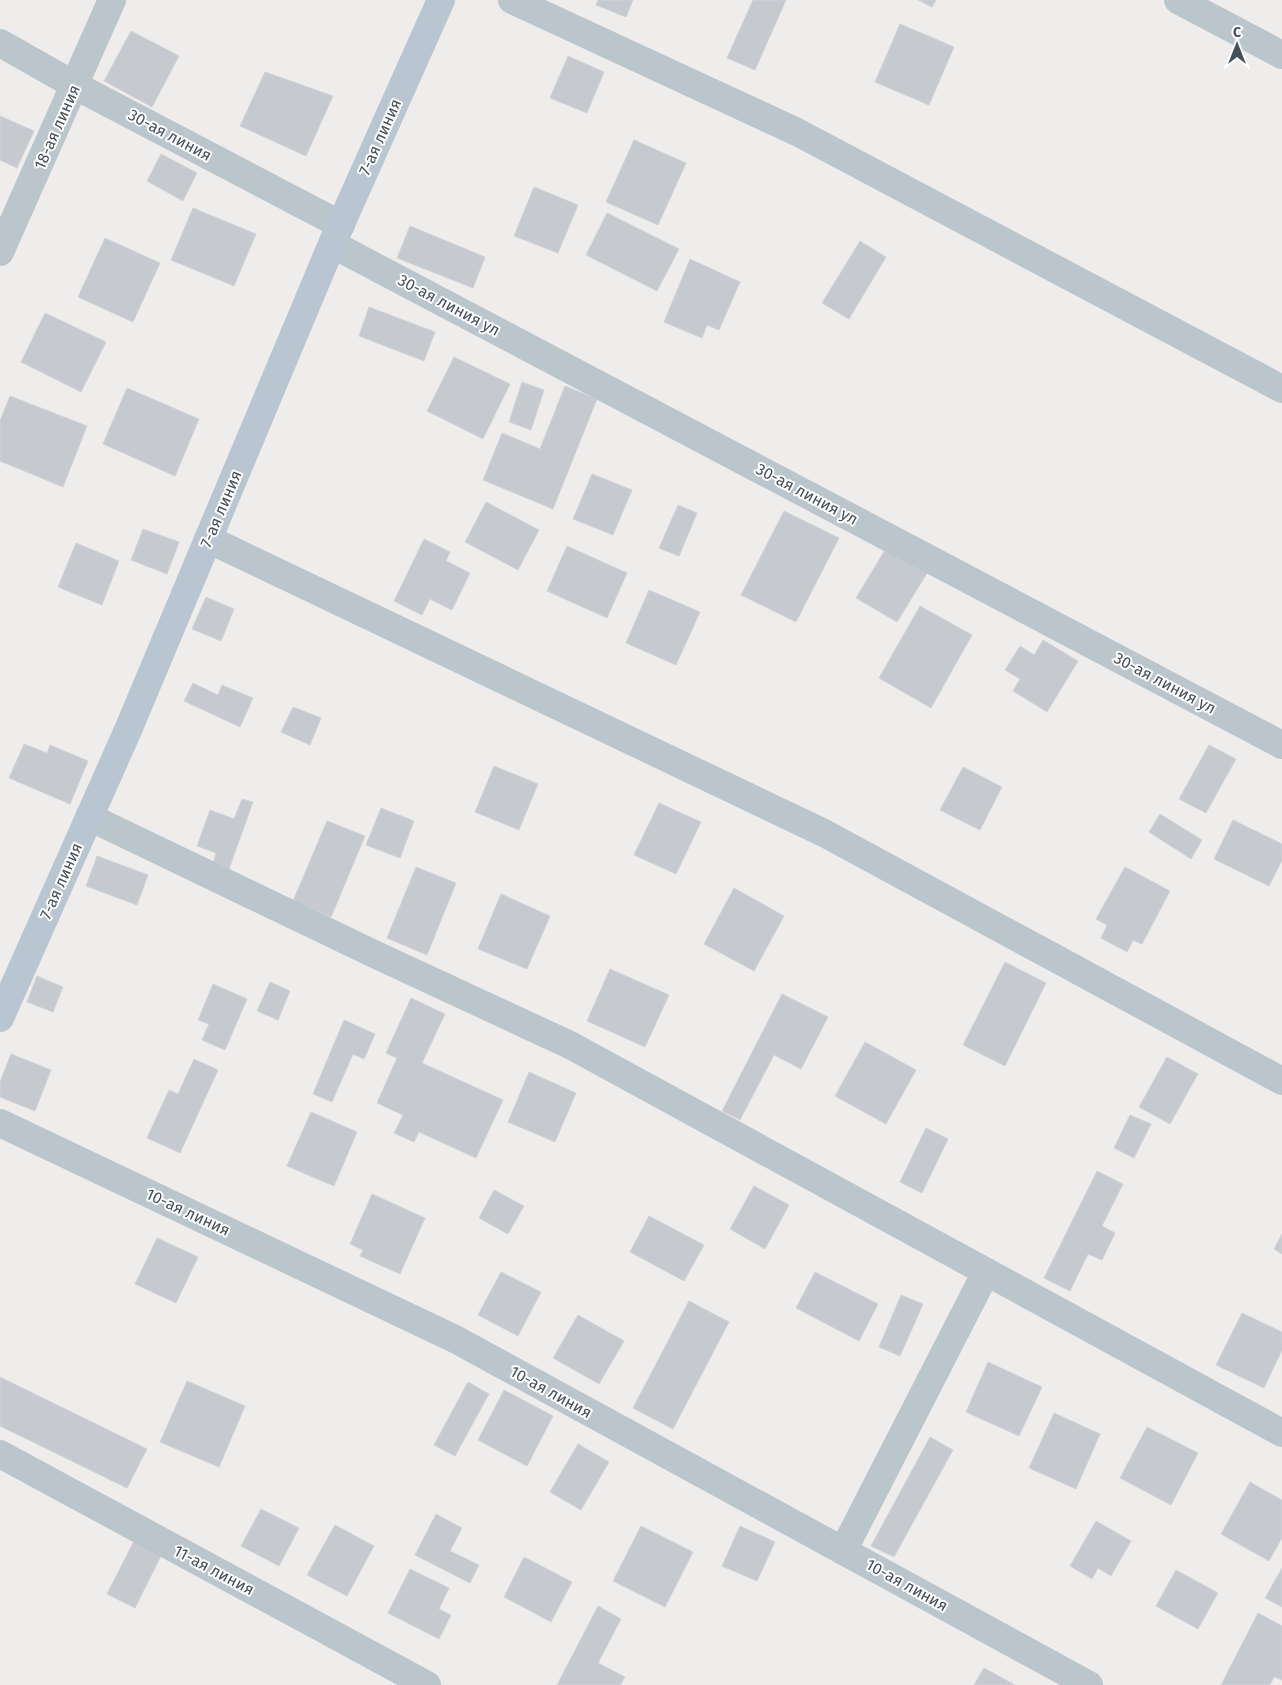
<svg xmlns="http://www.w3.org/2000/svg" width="1282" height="1685" font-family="'Fira Sans',sans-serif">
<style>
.building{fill:#c6cacf;stroke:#d0d3d8}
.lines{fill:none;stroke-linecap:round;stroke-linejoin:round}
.street{stroke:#bac5cc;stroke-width:28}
.secondary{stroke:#b9c6d1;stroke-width:28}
.labels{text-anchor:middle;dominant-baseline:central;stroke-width:4;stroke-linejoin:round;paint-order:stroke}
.street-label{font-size:16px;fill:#455159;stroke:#fff}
</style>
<rect width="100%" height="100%" fill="#efecec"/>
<path class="building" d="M598,0H633L626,17L596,5Z
M753,0H786L755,70L727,58Z
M918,0H936L932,7Z
M900,24L954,47L929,105L875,82Z
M131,31L179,56L152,107L104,81Z
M568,56L604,72L587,113L550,98Z
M265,72L333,96L306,156L240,126Z
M0,116L34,131L17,168L0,160Z
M634,140L686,163L658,225L606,202Z
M161,154L197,173L183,201L147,181Z
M534,187L578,205L558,253L514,236Z
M193,208L256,234L234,286L171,260Z
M607,213L679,249L657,291L586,255Z
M410,226L485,257L473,288L397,258Z
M105,238L160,263L133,322L78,297Z
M860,241L886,257L849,319L822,303Z
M690,259L740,282L719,330L707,325L702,338L664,322Z
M369,307L435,332L424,361L359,336Z
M45,313L106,342L81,392L21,362Z
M454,357L510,384L483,439L427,411Z
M522,382L544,390L531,430L509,422Z
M565,386L597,399L553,509L483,480L502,433L540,449Z
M127,388L199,419L175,476L103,444Z
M10,396L87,426L63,487L0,461V421Z
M592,474L632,490L613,535L573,519Z
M486,502L539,530L518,570L465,542Z
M678,505L697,513L679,556L659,548Z
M784,511L839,538L796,622L741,595Z
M143,529L179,542L167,574L131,560Z
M424,539L450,552L446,561L470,573L452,610L430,599L422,615L394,601Z
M891,540L932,565L897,622L856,598Z
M76,543L119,561L102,605L58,587Z
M567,546L627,573L607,618L547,591Z
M649,590L700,612L676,665L626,643Z
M206,597L234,609L221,641L192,629Z
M920,606L972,635L931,708L879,678Z
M1043,640L1078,661L1047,712L1013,691L1020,679L1005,670L1020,646L1034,655Z
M193,683L218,695L222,685L253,698L240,727L184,701Z
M293,707L321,718L310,745L281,732Z
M24,744L47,753L50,745L88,761L70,804L9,778Z
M1209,745L1236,759L1206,813L1179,799Z
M494,766L538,784L519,830L475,812Z
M963,767L1002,787L980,830L940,810Z
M242,799L253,802L229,869L213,863L216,853L197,846L210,810L234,819Z
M659,803L701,822L676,874L634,855Z
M381,808L414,821L400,858L366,845Z
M1160,814L1202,840L1191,859L1149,832Z
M1233,820L1282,844V860L1269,886L1214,859Z
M327,821L365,836L331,917L293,901Z
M97,856L148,875L137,905L86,886Z
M416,867L456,883L427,955L387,938Z
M1125,867L1170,891L1142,944L1133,940L1127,952L1101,938L1107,925L1096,919Z
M734,888L784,916L754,971L704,944Z
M501,894L550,916L527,969L478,949Z
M1005,962L1046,983L1005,1066L963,1045Z
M610,969L669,995L645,1047L587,1021Z
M37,976L63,987L53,1012L27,1002Z
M270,982L290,991L278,1020L257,1011Z
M213,984L247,999L225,1050L202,1040L209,1024L198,1020Z
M782,994L828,1017L801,1069L774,1055L740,1120L722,1111Z
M411,998L445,1014L422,1063L503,1100L476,1158L419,1132L414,1142L394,1133L403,1115L377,1103L397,1058L386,1053Z
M344,1020L375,1034L364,1059L353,1054L332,1102L313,1094Z
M865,1042L916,1070L886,1124L835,1096Z
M11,1054L51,1070L35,1111L0,1097V1082Z
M1167,1057L1198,1074L1170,1124L1139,1107Z
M194,1059L218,1070L180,1153L147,1138L169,1090L178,1094Z
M529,1072L576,1093L555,1142L508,1122Z
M311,1112L357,1132L334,1186L287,1166Z
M1130,1115L1151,1124L1134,1158L1114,1148Z
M926,1128L948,1139L922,1193L900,1182Z
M1097,1171L1123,1184L1102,1226L1115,1233L1102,1260L1088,1254L1070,1291L1044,1278Z
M754,1186L789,1205L765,1249L730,1229Z
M494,1190L524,1206L508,1234L479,1218Z
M372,1194L425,1218L400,1274L360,1256L363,1250L350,1244Z
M649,1216L704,1245L684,1281L630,1252Z
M1282,1234V1254L1274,1249Z
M157,1238L198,1257L176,1303L135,1284Z
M501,1272L541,1292L518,1336L478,1315Z
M815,1272L878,1304L859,1341L796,1308Z
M901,1295L923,1304L900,1356L879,1347Z
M689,1301L729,1322L673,1429L633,1408Z
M1242,1313L1282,1332V1350L1264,1388L1216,1365Z
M578,1315L624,1341L599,1384L553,1358Z
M988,1362L1042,1387L1019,1436L966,1412Z
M0,1377L147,1449L127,1488L0,1426Z
M187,1381L245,1406L219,1467L160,1442Z
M468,1382L489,1394L455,1456L434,1445Z
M504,1390L553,1416L527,1466L478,1440Z
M1054,1413L1100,1434L1076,1489L1029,1468Z
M1147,1427L1198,1453L1171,1505L1120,1478Z
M930,1437L953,1450L894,1557L871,1546Z
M578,1444L609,1462L581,1510L550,1492Z
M1250,1482L1282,1500V1538L1269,1561L1221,1534Z
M261,1509L299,1528L279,1566L241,1546Z
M436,1514L462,1528L450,1551L479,1565L470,1583L415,1555Z
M1096,1521L1131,1541L1111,1576L1098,1568L1092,1579L1070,1566Z
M335,1525L374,1546L347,1596L307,1575Z
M641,1526L693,1552L665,1607L613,1581Z
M740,1526L775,1542L757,1581L722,1566Z
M134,1541L162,1554L135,1608L107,1594Z
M524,1557L572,1582L551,1622L504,1597Z
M1282,1568V1607L1265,1598Z
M410,1569L449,1588L439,1609L451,1615L439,1639L388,1613Z
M1176,1570L1218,1593L1198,1629L1156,1606Z
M598,1606L621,1619L598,1663L625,1677L620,1685H557Z
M1258,1613L1282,1626V1680L1274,1677L1270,1685H1221Z
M984,1668L1015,1685H974Z"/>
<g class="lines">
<path class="street" d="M512,0L797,132L1282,389
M1178,0L1282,55
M0,43L76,86L341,225
M332,244L1282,745
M0,252L112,0
M208,539L824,833L1282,1081
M89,817L372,953L570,1045L1282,1433
M0,1123L455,1339L1089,1685
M0,1454L427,1685
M843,1551L986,1272"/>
<path class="secondary" d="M0,1018L128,730L332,244L441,0"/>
</g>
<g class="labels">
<g class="street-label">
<text transform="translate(57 127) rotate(-66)">18-ая линия</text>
<text transform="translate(170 135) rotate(28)">30-ая линия</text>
<text transform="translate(380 137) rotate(-66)">7-ая линия</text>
<text transform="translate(449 305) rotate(28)">30-ая линия ул</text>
<text transform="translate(807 494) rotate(28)">30-ая линия ул</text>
<text transform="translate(221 509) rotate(-67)">7-ая линия</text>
<text transform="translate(1165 683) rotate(28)">30-ая линия ул</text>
<text transform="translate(61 881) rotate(-66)">7-ая линия</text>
<text transform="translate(188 1212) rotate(25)">10-ая линия</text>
<text transform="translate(551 1392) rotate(29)">10-ая линия</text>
<text transform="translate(214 1570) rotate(28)">11-ая линия</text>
<text transform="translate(907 1585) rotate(29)">10-ая линия</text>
</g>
</g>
<g transform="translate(1237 45)" stroke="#ffffff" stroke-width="4" paint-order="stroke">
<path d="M0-4L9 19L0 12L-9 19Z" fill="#455159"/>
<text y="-8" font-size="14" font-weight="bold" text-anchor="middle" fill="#455159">С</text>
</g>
</svg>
